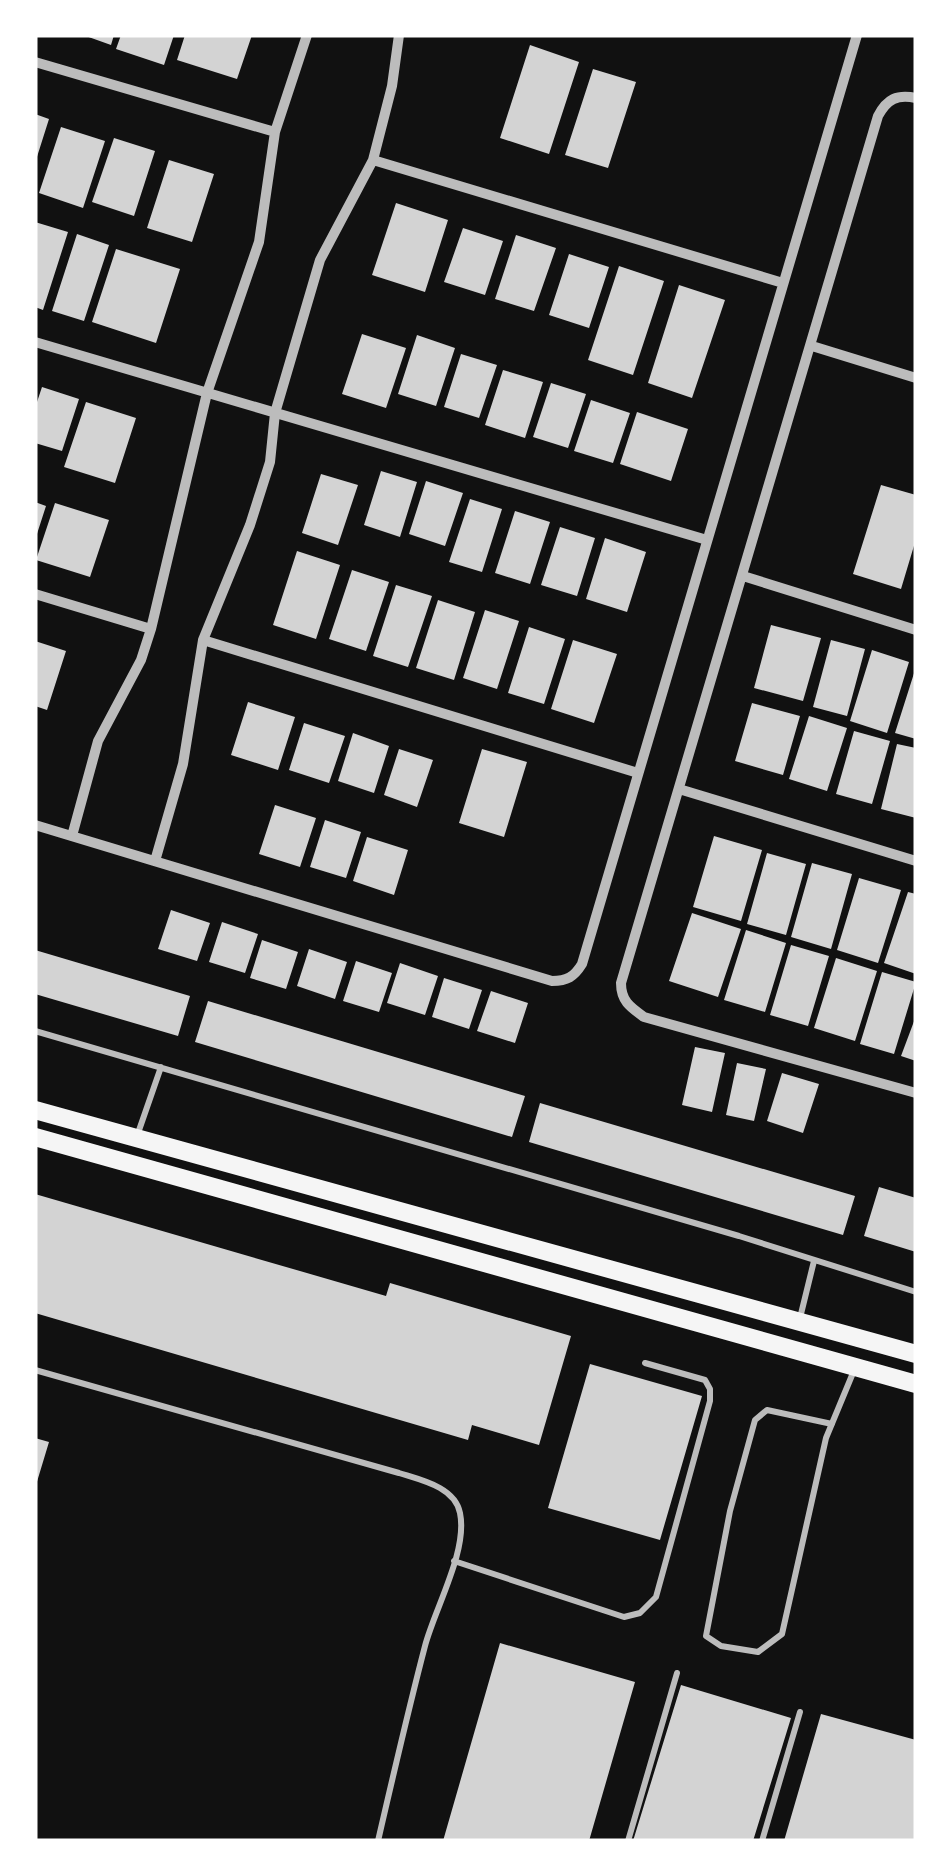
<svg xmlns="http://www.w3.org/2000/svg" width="951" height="1876" font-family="'Varela Round',sans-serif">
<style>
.building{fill:#d3d3d3}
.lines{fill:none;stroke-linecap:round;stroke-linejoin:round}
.service{stroke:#bcbcbc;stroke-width:6}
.minor{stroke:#bcbcbc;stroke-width:10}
.secondary{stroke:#f5f5f5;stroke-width:18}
</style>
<rect width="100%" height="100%" fill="#111"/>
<path class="building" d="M83,35H114L111,45Z
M121,35H174L164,65L116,49Z
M185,35H252L237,79L177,60Z
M530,45L579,62L549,154L500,138Z
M593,69L636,82L608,168L565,155Z
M35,114L49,119L36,160H35Z
M61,127L105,141L83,208L39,193Z
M114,138L155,151L134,216L92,202Z
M169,160L214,174L192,242L147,228Z
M396,203L448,220L425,292L372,275Z
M35,222L68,232L43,310L35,307Z
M463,228L503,241L485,295L444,282Z
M77,234L109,245L84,321L52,311Z
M516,235L556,248L534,311L495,299Z
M116,249L180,269L156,343L92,322Z
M569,254L609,267L589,328L549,315Z
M619,266L664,281L633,375L588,360Z
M679,285L725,300L692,398L648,383Z
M362,334L406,348L386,408L342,394Z
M417,335L455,348L436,406L398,394Z
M461,354L497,365L479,418L444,407Z
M503,370L543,382L525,438L485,425Z
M551,383L586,394L568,448L533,437Z
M42,387L79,399L62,451L35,443V408Z
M591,400L630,413L613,463L574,451Z
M86,402L136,418L115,483L64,467Z
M637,412L688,429L671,481L620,464Z
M381,471L417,482L400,537L364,525Z
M321,474L358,485L338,545L302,533Z
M426,481L463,493L445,546L409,534Z
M881,485L916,495V539L901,589L853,574Z
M470,499L502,509L482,572L449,562Z
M35,502L46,506L36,537H35Z
M55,503L109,520L90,577L36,560Z
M515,511L550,522L530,584L495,573Z
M560,527L595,538L577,596L541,585Z
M605,538L646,552L627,612L586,599Z
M297,551L340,565L316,639L273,625Z
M352,570L389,582L366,651L329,639Z
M396,585L432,596L408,667L373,656Z
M438,600L475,612L454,680L416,668Z
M485,610L519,621L497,689L463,678Z
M771,625L821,638L803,701L754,688Z
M529,627L565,639L544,704L508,693Z
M573,640L617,654L594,723L551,709Z
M831,640L865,649L847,716L813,707Z
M35,641L66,651L47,710L35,706Z
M872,650L909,662L887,733L850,721Z
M916,667V739L895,733Z
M248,702L295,717L278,770L231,755Z
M752,703L800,716L783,775L735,761Z
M809,716L847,728L827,791L789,779Z
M304,723L345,736L329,783L289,770Z
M854,731L890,741L872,804L836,794Z
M353,733L389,746L374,793L338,781Z
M897,744L916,748V818L881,809Z
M399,749L433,760L417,807L384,795Z
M482,749L527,762L504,837L459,823Z
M275,805L316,818L300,867L259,854Z
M325,820L361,832L346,878L310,867Z
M714,836L762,850L741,921L693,907Z
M367,837L408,850L394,895L353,881Z
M767,853L806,864L786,935L747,924Z
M812,863L852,874L831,949L791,937Z
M859,878L901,890L878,963L837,950Z
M908,892L916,894V974L884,963Z
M171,910L210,923L197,961L158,949Z
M692,913L741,929L718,997L669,981Z
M222,922L258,934L245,973L209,962Z
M746,930L786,943L765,1012L724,1000Z
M262,940L298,952L286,989L250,978Z
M791,945L829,956L808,1026L770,1015Z
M309,949L347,962L335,999L297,986Z
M35,950L190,996L178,1036L35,994Z
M836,958L877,971L855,1041L814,1028Z
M356,961L392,973L379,1012L343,1001Z
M400,963L438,976L425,1015L387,1003Z
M882,972L916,982L894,1054L860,1044Z
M444,978L482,990L469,1029L432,1017Z
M491,991L528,1003L515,1043L477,1031Z
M208,1001L525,1096L512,1137L195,1042Z
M916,1016V1061L901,1056Z
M695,1047L725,1053L712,1112L682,1105Z
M737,1063L766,1069L754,1121L726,1115Z
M782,1073L819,1084L803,1133L767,1121Z
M540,1103L855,1196L843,1235L529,1142Z
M879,1187L916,1198V1252L864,1236Z
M35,1194L386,1296L390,1283L571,1336L539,1445L472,1425L468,1440L35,1313Z
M590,1364L702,1396L660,1540L548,1508Z
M35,1438L49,1442L36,1485H35Z
M500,1643L635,1682L589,1841H443Z
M681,1685L791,1718L753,1841H633Z
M821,1714L916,1740V1841H784Z"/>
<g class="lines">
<path class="service" d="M35,1031L739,1236L916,1292
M137,1136L161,1067
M800,1318L814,1261
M35,1370L399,1473C421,1480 455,1487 460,1513C468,1551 435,1608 425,1646C408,1711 393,1776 378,1841
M832,1424L767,1410L755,1420L730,1511L706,1636L721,1646L758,1652L782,1634L826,1438L855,1368
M454,1561L624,1617L640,1613L656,1597L710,1401V1389L705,1380L645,1363
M628,1841L677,1673
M762,1841L800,1712"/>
<path class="minor" d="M35,62L275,132
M916,98C897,94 887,99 878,116L621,983C621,1001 630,1007 644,1017L916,1093
M373,160L783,283
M35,342L707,540
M812,346L916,378
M743,576L916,630
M35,594L151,629
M203,640L638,773
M679,789L916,861
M35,825L552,981C567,981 574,977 582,964L857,35
M72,836L98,741L141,660L151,629L207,393L259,242L275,132L307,35
M155,861L183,764L203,640L250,525L270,462L275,413L320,260L373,160L392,86L399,35"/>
<path class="secondary" d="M35,1110L916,1354
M35,1137L916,1384"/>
</g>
<rect width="951" height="1876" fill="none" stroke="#ffffff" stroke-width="75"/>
</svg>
